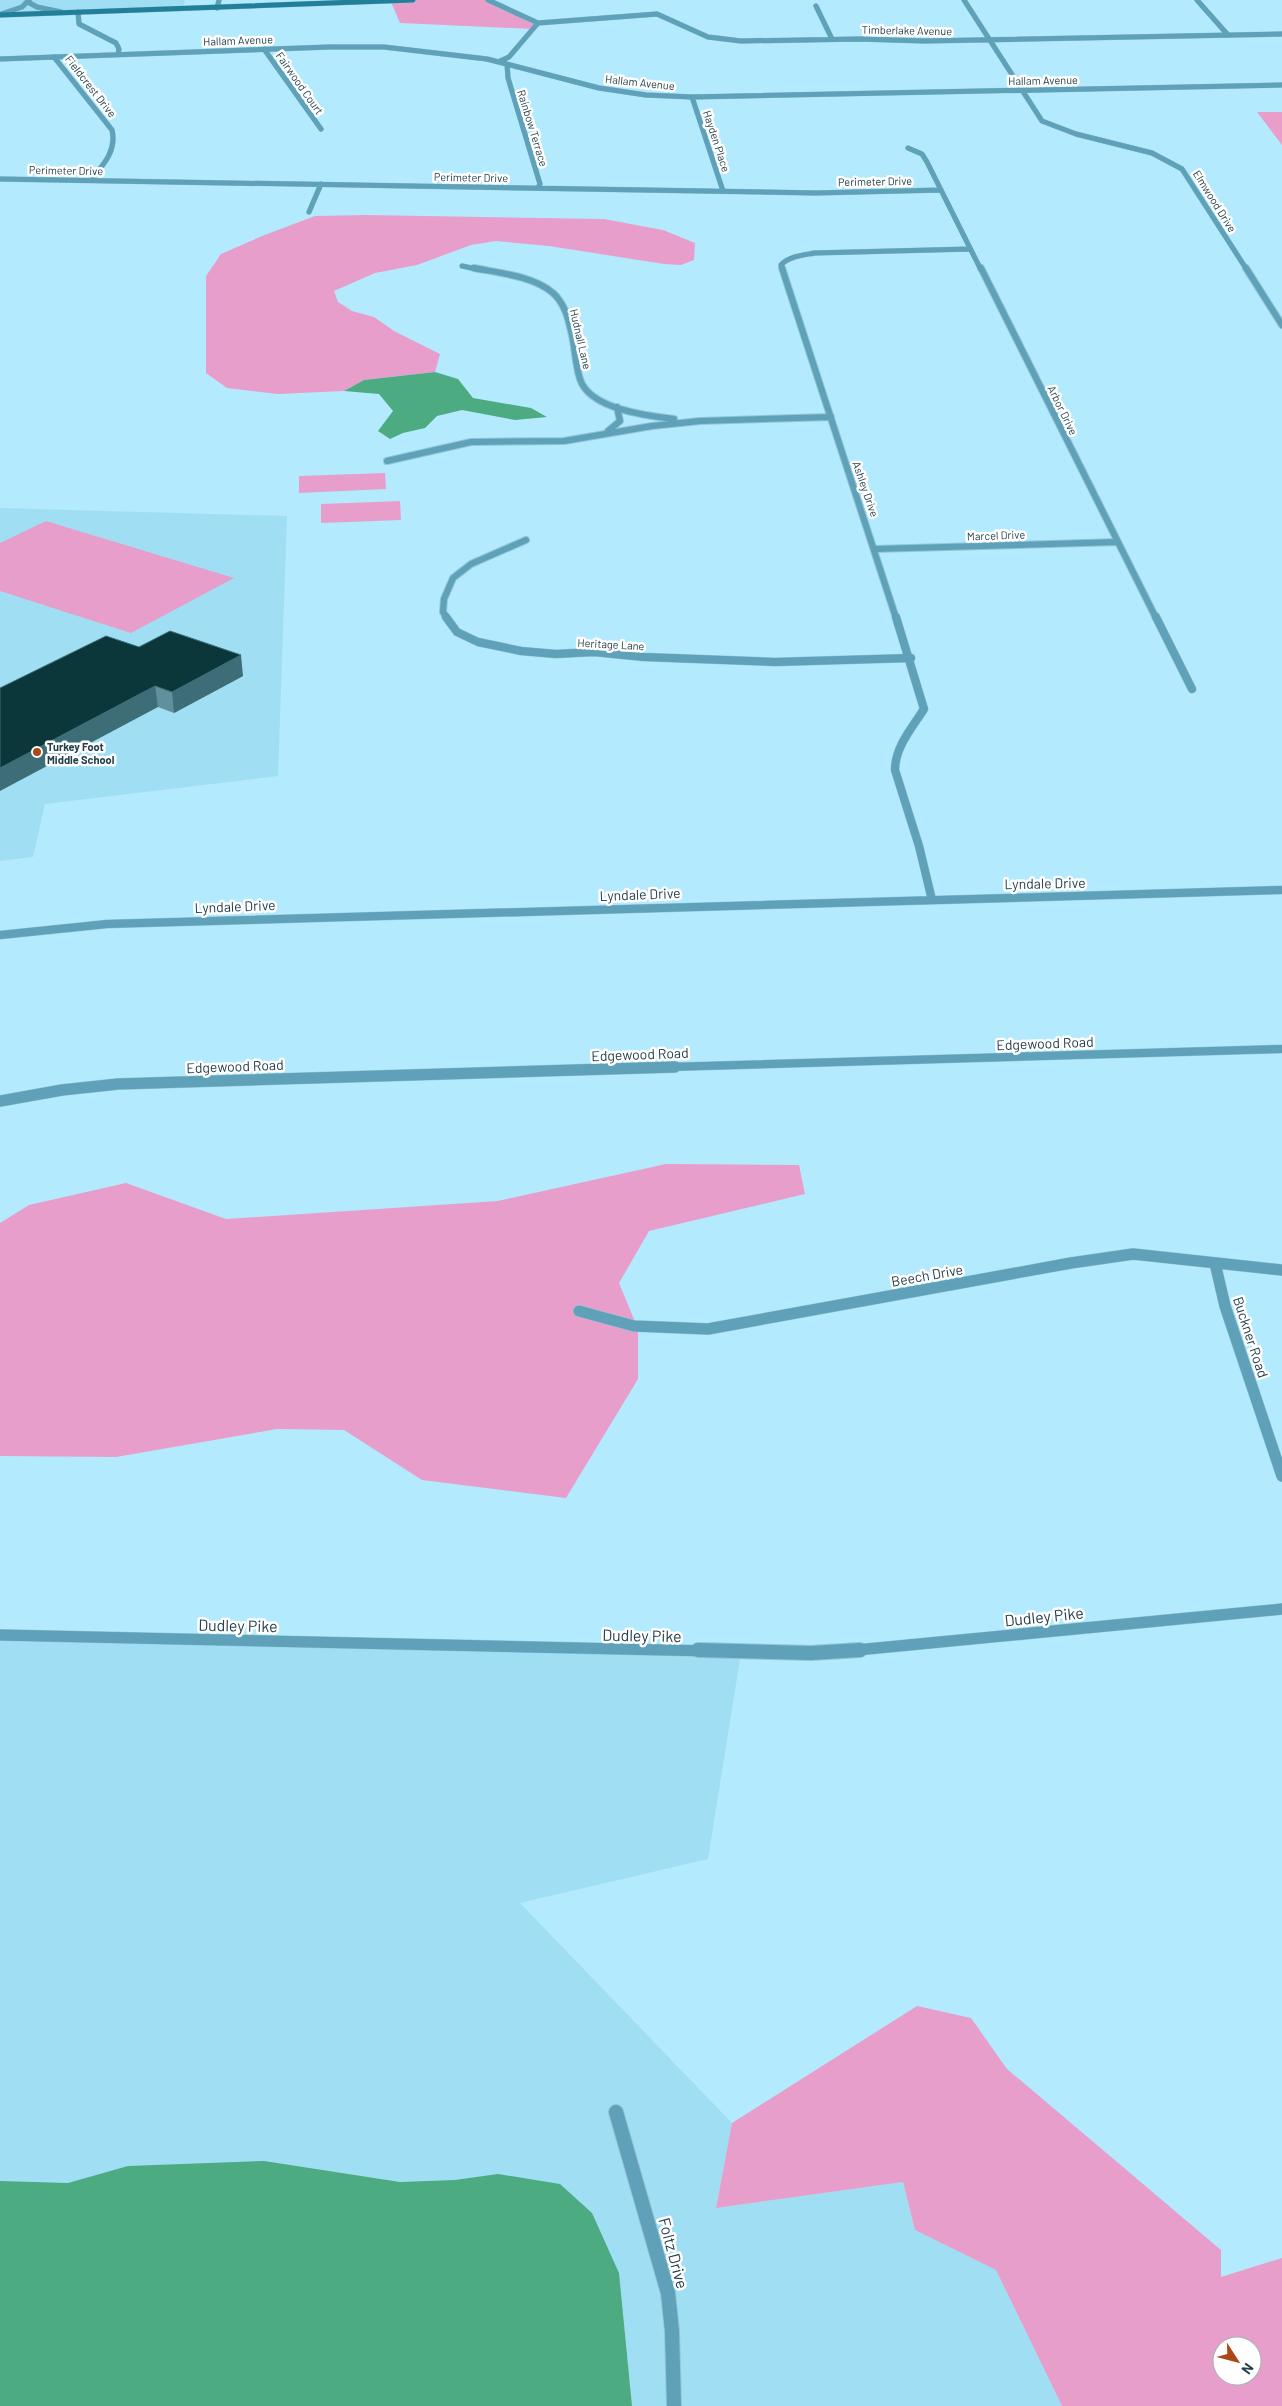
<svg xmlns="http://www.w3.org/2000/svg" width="1282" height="2406" font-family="Barlow,sans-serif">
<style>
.built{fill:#a0def4}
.green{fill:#e89ecb;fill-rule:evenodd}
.water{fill:#4dab82}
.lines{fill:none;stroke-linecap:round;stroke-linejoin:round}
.minor-far4-casing{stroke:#93c4d6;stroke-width:5.5}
.minor-far3-casing{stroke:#93c4d6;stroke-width:8}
.minor-far2-casing{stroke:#93c4d6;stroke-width:9}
.minor-far1-casing{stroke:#93c4d6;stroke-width:12}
.minor-casing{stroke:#93c4d6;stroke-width:16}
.tertiary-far1-casing{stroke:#93c4d6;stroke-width:12}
.tertiary-casing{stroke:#93c4d6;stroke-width:16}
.secondary-casing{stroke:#93c4d6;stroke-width:5.5}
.minor-far4{stroke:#5ea1b8;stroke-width:5}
.minor-far3{stroke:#5ea1b8;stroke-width:6}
.minor-far2{stroke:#5ea1b8;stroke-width:8}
.minor-far1{stroke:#5ea1b8;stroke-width:11}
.minor{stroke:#5ea1b8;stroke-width:14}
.tertiary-far1{stroke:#5ea1b8;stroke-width:11}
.tertiary{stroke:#5ea1b8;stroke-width:14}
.secondary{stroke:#227f9a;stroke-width:5}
.wall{fill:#5f909c}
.shaded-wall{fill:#3d6d76}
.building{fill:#0b373b;stroke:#3d6d76}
.poi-dot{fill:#ac4717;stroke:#fff;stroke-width:2}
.labels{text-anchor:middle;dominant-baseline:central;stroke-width:5;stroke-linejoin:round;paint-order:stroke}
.far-street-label{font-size:11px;fill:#233f49;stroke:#fff}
.far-poi-label{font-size:11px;font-weight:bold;fill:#233f49;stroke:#fff;text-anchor:start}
.street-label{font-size:14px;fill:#233f49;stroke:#fff}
.near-street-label{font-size:16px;fill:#233f49;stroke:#fff}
</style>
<rect width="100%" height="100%" fill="#b3eafe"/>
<path class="built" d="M0,0H185L183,9L0,15Z
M0,508L287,516L278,776L45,804L33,857L0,861Z
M0,1635L741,1653L708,1859L520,1903L732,2123L716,2208L903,2182L915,2230L996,2270L1062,2406H0Z"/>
<path class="green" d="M413,0H488L538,23L533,29L400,23L391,2Z
M1257,112H1282V145Z
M367,215L604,219L663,230L695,243L694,260L681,265L664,264L549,246L496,241L471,245L417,265L375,273L334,291L338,302L352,311L374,317L394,331L440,354L435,372L364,380L344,391L278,394L227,388L206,373V276L221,254L262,236L315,216Z
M385,473L386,489L299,493V476Z
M400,501L401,520L321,523V504Z
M46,521L234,578L131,633L0,591V543Z
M666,1164L799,1165L805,1194L649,1231L619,1283L638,1329V1379L566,1498L422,1480L344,1430L277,1429L116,1457L0,1456V1223L29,1205L126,1183L226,1219L498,1201Z
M917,2006L971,2018L1007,2069L1221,2250V2277L1282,2258V2406H1062L996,2270L915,2230L903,2182L716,2208L732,2123ZM1222,2346H1252V2376H1222Z"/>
<path class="water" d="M435,372L458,379L473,398L531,408L547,417L515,420L462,410L437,416L425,428L403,433L390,439L378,431L393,411L379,394L344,391L364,380Z
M264,2161L400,2182L455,2180L498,2174L560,2184L592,2213L619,2273L632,2406H0V2181L68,2183L128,2166Z"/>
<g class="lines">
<defs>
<path id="minor-far4" d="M488,0L538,23L509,57L498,62
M964,0L1042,121L1076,134L1152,153L1182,169L1247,270
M1197,0L1228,35
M28,2L37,7L61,12
M816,6L832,39
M217,8L219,0
M78,12L79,24L116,43L119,49L118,54
M1,14L22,7L29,0
M538,23L657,14L708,37L741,41L859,39L925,41L1282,34
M264,49L321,129
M54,57L112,130C117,151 103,165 91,180
M0,59L329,47H384L487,59L599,88L646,95L692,97L1282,85
M507,64L508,78L540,184L538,188
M692,97L723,191
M908,148L922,154L927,162L981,270
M0,179L816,193L941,190
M309,212L321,184
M462,266L481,270
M783,270L781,265C789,256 804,255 815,253L970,249"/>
<path id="minor-far3" d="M474,268C499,273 534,276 553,293C564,303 568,317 571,331C575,346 575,364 580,379C589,409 648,416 674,419
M782,268L896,618
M981,268L1156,618
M1246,268L1282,325
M608,431L620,421L617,407
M387,461L471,442L564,441L652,426L700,421L831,417
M875,549L1118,542
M447,618L443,612L444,599L453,578L471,564L526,540"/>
<path id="minor-far2" d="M446,617L457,632L478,642L521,651L556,654L594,652L644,657L775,662L911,658
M896,617L924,709C912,728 895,747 895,770L919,846L932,900
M1156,617L1192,689
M0,935L107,924L1282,890
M634,1068L1282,1049"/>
<path id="minor-far1" d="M0,1101L62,1090L118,1084L675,1067
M1215,1263L1225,1306L1282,1476
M579,1311L634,1326L708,1329L1071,1263L1133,1254L1282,1270"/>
<path id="minor" d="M616,2112L668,2293L672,2331L674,2406"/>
<path id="tertiary-far1" d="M0,1635L755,1652
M836,1652L1282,1609"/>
<path id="tertiary" d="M698,1650L811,1653L860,1650"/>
<path id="secondary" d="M0,15L413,0"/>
</defs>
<use href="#minor-far4" class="minor-far4-casing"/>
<use href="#minor-far3" class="minor-far3-casing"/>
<use href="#minor-far2" class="minor-far2-casing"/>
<use href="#minor-far1" class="minor-far1-casing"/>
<use href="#minor" class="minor-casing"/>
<use href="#tertiary-far1" class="tertiary-far1-casing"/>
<use href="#tertiary" class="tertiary-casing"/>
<use href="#secondary" class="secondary-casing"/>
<use href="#minor-far4" class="minor-far4"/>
<use href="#minor-far3" class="minor-far3"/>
<use href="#minor-far2" class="minor-far2"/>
<use href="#minor-far1" class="minor-far1"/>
<use href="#minor" class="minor"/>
<use href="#tertiary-far1" class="tertiary-far1"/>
<use href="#tertiary" class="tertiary"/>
<use href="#secondary" class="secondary"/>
</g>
<path class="wall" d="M139,647L243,676L174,713L158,707Z"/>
<path class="shaded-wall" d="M241,655L243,676L174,713L172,692Z
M155,686L158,707L0,791V768Z"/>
<path class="building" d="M170,631L241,655L172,692L155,686L0,768V688L106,636L139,647Z"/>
<circle class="poi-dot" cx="37" cy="752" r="5"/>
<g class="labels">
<g class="far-street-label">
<text transform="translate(907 30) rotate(1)">Timberlake Avenue</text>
<text transform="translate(238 40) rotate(-2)">Hallam Avenue</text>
<text transform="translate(1043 80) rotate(-1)">Hallam Avenue</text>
<text transform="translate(640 82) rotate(6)">Hallam Avenue</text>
<text transform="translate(300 83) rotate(55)">Fairwood Court</text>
<text transform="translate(91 86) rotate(52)">Fieldcrest Drive</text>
<text transform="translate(533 128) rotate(73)">Rainbow Terrace</text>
<text transform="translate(717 141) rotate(72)">Hayden Place</text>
<text transform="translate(66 170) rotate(1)">Perimeter Drive</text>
<text transform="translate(471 177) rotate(1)">Perimeter Drive</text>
<text transform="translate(875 181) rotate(-1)">Perimeter Drive</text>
<text transform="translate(1215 201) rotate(58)">Elmwood Drive</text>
<text transform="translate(581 339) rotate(77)">Hudnall Lane</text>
<text transform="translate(1063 410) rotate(64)">Arbor Drive</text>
<text transform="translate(866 489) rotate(71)">Ashley Drive</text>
<text transform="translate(996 535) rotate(-2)">Marcel Drive</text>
<text transform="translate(611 644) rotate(3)">Heritage Lane</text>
</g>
<g class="far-poi-label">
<text x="47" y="746">Turkey Foot<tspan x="47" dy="13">Middle School</tspan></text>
</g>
<g class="street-label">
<text transform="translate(1045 883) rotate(-1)">Lyndale Drive</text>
<text transform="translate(640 894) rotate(-2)">Lyndale Drive</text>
<text transform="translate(235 906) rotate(-2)">Lyndale Drive</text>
<text transform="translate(1045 1043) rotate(-2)">Edgewood Road</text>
<text transform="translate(640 1054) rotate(-2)">Edgewood Road</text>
<text transform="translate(235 1066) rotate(-2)">Edgewood Road</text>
<text transform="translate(927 1275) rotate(-10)">Beech Drive</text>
<text transform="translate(1251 1337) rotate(72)">Buckner Road</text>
</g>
<g class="near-street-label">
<text transform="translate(1044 1616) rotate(-6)">Dudley Pike</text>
<text transform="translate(238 1625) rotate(1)">Dudley Pike</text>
<text transform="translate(642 1635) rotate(1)">Dudley Pike</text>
<text transform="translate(674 2253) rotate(75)">Foltz Drive</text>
</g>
</g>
<g transform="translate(1237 2361) rotate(126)"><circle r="24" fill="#ffffff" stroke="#a7b2b6"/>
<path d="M0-4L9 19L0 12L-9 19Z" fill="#ac4717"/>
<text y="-8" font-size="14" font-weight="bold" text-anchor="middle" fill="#233f49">N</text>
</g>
</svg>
